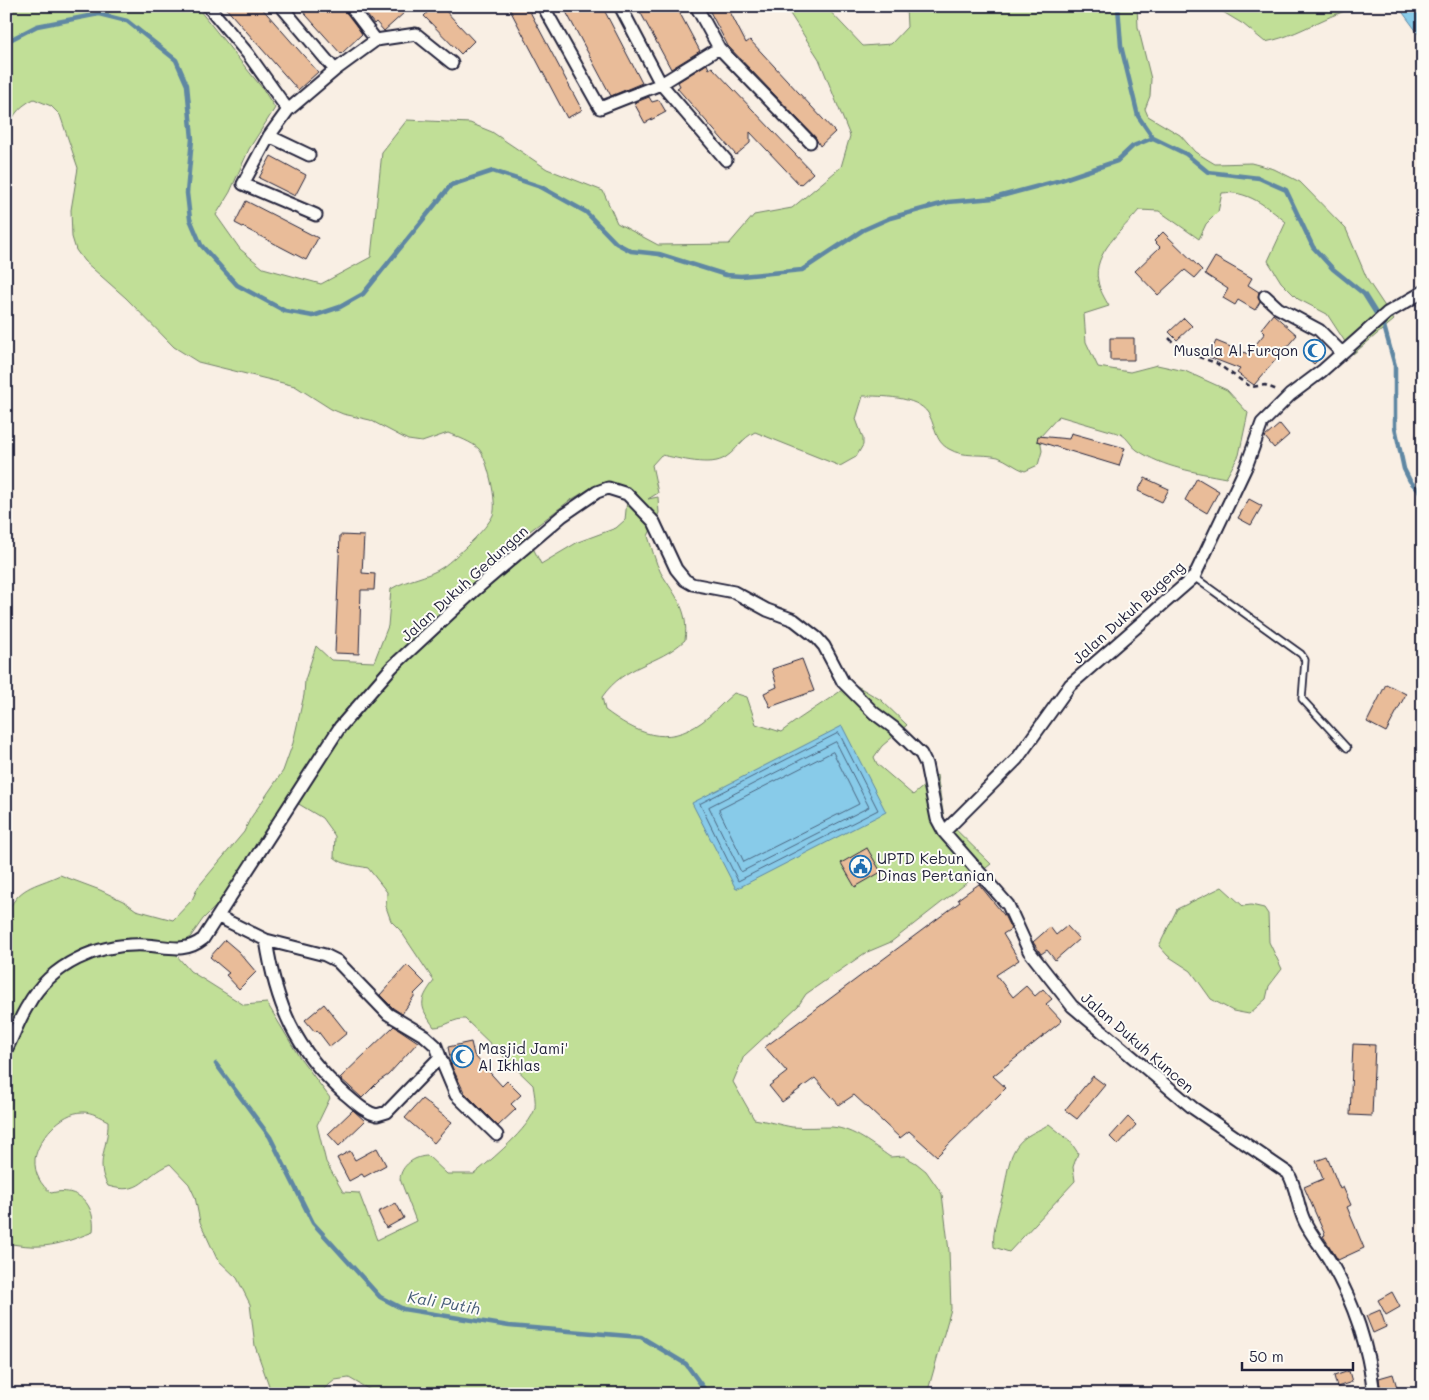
<svg xmlns="http://www.w3.org/2000/svg" width="1429" height="1400" font-family="Mali,sans-serif">
<style>
.green{fill:#c1df97;stroke:#728069;fill-rule:evenodd}
.water{fill:#88cbe9;stroke:#5f87a3}
.lines{fill:none;stroke-linecap:round;stroke-linejoin:round}
.shore{stroke:#4b6681;stroke-width:1}
.stream{stroke:#5f87a3;stroke-width:4.5}
.building{fill:#e9bc99;stroke:#22223b}
.service-casing{stroke:#22223b;stroke-width:9}
.minor-casing{stroke:#22223b;stroke-width:15}
.path{stroke:#22223b;stroke-width:2.5;stroke-dasharray:5 4;stroke-linecap:butt}
.service{stroke:#fdfcf7;stroke-width:5.5}
.minor{stroke:#fdfcf7;stroke-width:11}
.labels{text-anchor:middle;dominant-baseline:central;stroke-width:4;stroke-linejoin:round;paint-order:stroke}
.poi-label{font-size:15px;fill:#22223b;stroke:#fdfcf7;text-anchor:start}
.street-label{font-size:15px;fill:#22223b;stroke:#fdfcf7}
.water-label{font-size:16px;font-style:italic;fill:#465d78;stroke:#fdfcf7}
</style>
<rect width="100%" height="100%" fill="#f9efe4"/>
<filter id="ink" filterUnits="userSpaceOnUse"><feTurbulence type="fractalNoise" baseFrequency=".02" numOctaves="2"/><feDisplacementMap in="SourceGraphic" scale="10" xChannelSelector="R" yChannelSelector="G"/><feConvolveMatrix kernelMatrix="1 2 1 2 8 2 1 2 1" color-interpolation-filters="sRGB"/></filter>
<g filter="url(#ink)">
<path class="green" d="M6,6H196L263,89L275,108L249,149L230,192L216,215L240,249L263,268L321,284L371,257L382,152L407,120L470,123L492,132L547,169L603,191L617,223L658,245L729,244L754,215L792,208L841,167L850,136L819,59L785,6H825L863,46L891,44L907,27L906,6H1137L1138,27L1151,79L1150,96L1145,109L1148,116L1180,135L1195,152L1215,164L1251,163L1274,169L1300,182L1346,229L1368,281L1394,320L1353,354L1327,314L1298,299L1281,282L1268,261L1286,222C1266,206 1247,190 1222,193L1218,212L1206,224L1199,239L1159,211L1139,210C1123,230 1092,253 1098,281C1099,289 1105,299 1109,306L1084,314L1086,342L1098,367L1130,372L1157,365L1185,371L1227,390L1248,413L1239,455L1226,478C1195,472 1164,468 1137,450C1131,446 1128,438 1121,434L1059,416L1040,437L1042,451L1038,465L1025,471C1016,468 1007,460 998,457C981,453 964,458 949,449C934,441 936,426 928,413C917,396 881,396 863,396L856,419L863,438V445L856,457L840,466L755,432C741,439 738,449 726,457C711,468 679,458 661,455L652,465L658,493L648,499L658,497L659,513L648,536C652,548 655,562 661,573C676,597 689,610 685,640C657,666 626,663 602,697L605,710C636,733 666,748 702,722C713,714 723,702 734,693L747,697L756,724L781,732C804,714 829,700 852,683L881,700L907,725L882,746L874,757L877,764L913,795L937,775L944,818L991,864L891,942L865,953L806,994L798,1006L744,1056L733,1082L754,1119C767,1121 781,1125 792,1127C805,1128 819,1127 832,1127C854,1129 873,1145 890,1157L904,1156L916,1163L926,1171L942,1194L949,1251L951,1309L927,1394H377L349,1378L335,1380L318,1394H272L255,1346L250,1304L237,1278L217,1259L200,1222L195,1197L189,1184L170,1164C142,1176 142,1196 108,1186C94,1163 109,1147 108,1121C100,1117 92,1112 83,1112C61,1112 38,1139 35,1159C34,1174 41,1185 51,1193C79,1186 96,1205 93,1232C58,1245 44,1250 6,1243V917C17,886 34,887 60,875L100,890L125,902L136,910L173,920L192,900L198,887L244,832L250,819L283,771L293,743L304,695L305,680L316,646L331,660L374,662L388,626L391,589C407,579 427,578 443,567C456,557 487,529 493,515C498,503 487,458 479,449C472,442 457,437 448,433L422,442L408,440L370,420L343,414L331,409L295,386L198,362L174,347L126,298L84,261L76,250L72,237L71,210L78,168L60,115L51,106L34,99C17,107 10,119 6,137ZM615,483L628,490L625,520L616,528L578,542L541,564L526,534L569,501L591,488ZM297,803L322,818L335,836L334,857C344,866 356,865 368,868L387,892L386,907L391,921L400,930L434,981C418,1002 420,1007 434,1027C446,1027 454,1018 465,1019L533,1085C534,1092 536,1101 535,1108C530,1128 490,1161 474,1174H447L428,1156C415,1156 401,1165 400,1179L416,1221L377,1240L359,1193L343,1192L326,1162L317,1125L330,1098L298,1055L267,1003L244,1005L190,971L177,956L203,919L264,859L270,843Z
M1213,6H1355C1345,12 1335,14 1325,19C1305,28 1287,38 1265,42L1243,24Z
M1222,887L1243,906L1251,905L1264,908L1268,914L1269,942L1282,969L1269,986L1266,999L1249,1014L1233,1011L1211,999L1191,971L1168,956L1159,946L1177,909Z
M1049,1124L1070,1141L1078,1153L1073,1167L1075,1181L1009,1252L994,1247C992,1230 998,1215 1002,1198C1008,1178 1006,1151 1026,1137C1033,1132 1042,1129 1049,1124Z"/>
<path class="water" d="M1398,6H1423V40Z
M842,726L886,812L736,889L692,803Z"/>
<g class="lines">
<path class="shore" d="M839,733L878,810L738,881L700,804Z
M836,742L869,807L741,872L709,807Z
M833,752L859,804L744,862L719,810Z"/>
<path class="stream" d="M1118,6L1121,46L1138,116L1153,138
M6,42L37,26L99,14L127,21L176,60L187,85L192,139L187,193L190,219L201,245L237,285L285,311L313,316L340,307L363,294L451,185L493,171L541,187L586,212L616,243L631,251L659,254L726,275L741,276L802,270L863,230L890,218L948,202L994,198L1061,180L1117,161L1133,146L1153,138
M1153,138L1186,154L1208,172L1259,178L1286,190L1313,247L1333,269L1364,294L1384,326L1395,366V427L1404,469L1410,481L1423,495
M216,1064L270,1137L313,1223L380,1297L403,1309L509,1326L641,1337L686,1364L708,1394"/>
</g>
<path class="building" d="M224,6H260L318,72L298,90Z
M298,6H343L362,34L341,54Z
M360,6H398L404,13L384,31L376,22L374,24Z
M434,6H441L474,41L461,54L424,16Z
M508,6H527L582,110L567,118Z
M563,6H602L642,83L611,96Z
M637,6H676L700,51L671,69Z
M707,6H727L746,43L750,40L835,132L820,146L815,137L728,46Z
M707,64L709,69L712,67L813,173L800,185L750,132V143L736,155L677,88L680,86L678,82Z
M649,97L652,102L659,100L666,112L645,123L634,103Z
M271,156L306,175L295,196L259,178Z
M246,201L318,238L306,260L235,223Z
M1163,232L1202,270L1195,278L1185,270L1158,295L1135,271L1160,247L1154,241Z
M1215,257L1252,278L1248,285L1259,292L1258,298L1260,302L1255,310L1238,300L1235,305L1223,298L1228,289L1205,274Z
M1273,314L1297,335L1254,385L1237,373L1240,369L1209,357L1216,341L1248,354L1265,333L1261,329Z
M1184,318L1192,326L1177,340L1169,332Z
M1110,338H1134V360H1110Z
M1314,345L1323,355L1314,364L1304,355Z
M1280,424L1289,435L1274,448L1265,437Z
M1071,433L1125,448L1119,466L1037,441L1038,436L1069,439Z
M1145,478L1169,489L1162,502L1138,491Z
M1197,478L1219,491L1207,513L1185,500Z
M1249,499L1262,506L1251,525L1238,518Z
M340,535L364,536L362,573L375,574L374,590H361L359,654L335,653Z
M802,659L814,691L770,707L764,693L777,687L772,669Z
M1386,684L1406,694L1386,732L1367,722Z
M867,848L881,872L855,887L841,863Z
M979,884L1004,915L1011,929L1003,934L1019,960L996,975L1013,997L1026,986L1035,996L1043,989L1052,999L1046,1004L1062,1021L993,1076L1006,1088L937,1156L909,1131L900,1138L854,1095L839,1105L815,1078L782,1102L769,1086L787,1072L765,1047L960,902L958,899Z
M1067,926L1079,939L1055,960L1047,950L1041,954L1033,942L1050,927L1056,935Z
M225,940L239,952L256,972L239,989L226,975L229,973L210,957Z
M407,965L425,983L414,994L415,995L402,1014L393,1008L380,995Z
M324,1004L347,1033L330,1047L317,1030L315,1032L305,1020Z
M394,1026L418,1042L388,1075L379,1081L362,1098L340,1078Z
M471,1042L474,1055L502,1086L507,1081L521,1095L511,1104L516,1109L498,1126L464,1092L452,1067L448,1047Z
M1353,1044L1375,1045L1372,1116L1350,1115Z
M1093,1076L1105,1085L1077,1119L1065,1110Z
M422,1099L452,1122L434,1143L405,1118Z
M353,1110L365,1121L339,1146L328,1134Z
M1128,1117L1136,1125L1118,1145L1110,1137Z
M377,1148L386,1165L364,1177L362,1174L349,1181L337,1158L350,1151L355,1160Z
M1327,1157L1340,1189L1343,1187L1351,1205L1347,1207L1364,1248L1338,1260L1323,1236L1325,1235L1304,1187L1323,1179L1316,1161Z
M396,1203L404,1218L386,1228L378,1212Z
M1392,1292L1400,1307L1386,1315L1378,1300Z
M1380,1310L1386,1327L1373,1333L1366,1316Z
M1349,1371L1352,1382L1337,1387L1334,1376Z
M1393,1374L1399,1394H1381L1379,1378Z"/>
<g class="lines">
<defs>
<path id="service" d="M1194,577L1301,654L1305,660L1302,699L1347,748"/>
<path id="minor" d="M208,6L248,54L288,110
M281,6L335,70
M350,6L376,40
M543,6L600,108L661,84L719,48L810,142
M620,6L661,84L726,160
M696,6L719,48
M269,136L309,155
M316,215L243,184L269,136L288,110L335,70L376,40L416,34L452,63
M1265,296L1278,308L1319,330L1342,353
M944,832L1017,759L1070,685L1194,577L1246,467L1262,423L1290,395L1322,371L1387,313L1423,292
M219,917L266,940L325,955L337,961L388,1014L425,1036L436,1046L440,1057L387,1112L377,1115C364,1112 355,1102 345,1094C295,1050 276,1005 266,940
M6,1050C14,1035 19,1019 28,1005C51,964 98,943 145,945C167,946 184,954 203,939L340,727L392,667L475,590L562,516L597,492L608,488L627,494L654,522L676,569L685,580L692,584L734,592L767,610L794,620L817,638L824,646L843,682L874,713L894,728L921,754L926,764L937,819L944,832L1008,905L1029,951L1072,1006L1193,1108L1288,1173C1297,1188 1297,1205 1304,1220C1311,1236 1323,1248 1331,1263C1355,1305 1368,1345 1374,1394
M440,1057L456,1095L497,1135"/>
</defs>
<use href="#service" class="service-casing"/>
<use href="#minor" class="minor-casing"/>
<path class="path" d="M1169,338L1182,351L1216,363L1251,387L1265,385L1277,390"/>
<use href="#service" class="service"/>
<use href="#minor" class="minor"/>
</g>
</g>
<defs>
<symbol id="mosque-ring" viewBox="-11 -11 22 22"><circle r="9.5" fill="#fdfcf7" stroke="#1f6fb2" stroke-width="1.5"/><path d="M3.5-4.9A6 6 0 1 0 3.5 4.9A5 5 0 1 1 3.5-4.9Z" fill="#1f6fb2"/></symbol>
<symbol id="civic-ring" viewBox="-11 -11 22 22"><circle r="9.5" fill="#fdfcf7" stroke="#1f6fb2" stroke-width="1.5"/><path d="M-.6-6.5H3V-4.5H.6V-3L4-1V1h2V6H-6V1h2V-1L-.6-3ZM-1.2 2.5V6h2.4V2.5Z" fill="#1f6fb2"/></symbol>
</defs>
<g fill-rule="evenodd">
<use href="#mosque-ring" x="1302" y="338" width="25" height="25"/>
<use href="#civic-ring" x="848" y="854" width="25" height="25"/>
<use href="#mosque-ring" x="450" y="1044" width="25" height="25"/>
</g>
<g class="labels">
<g class="poi-label">
<text x="1298" y="350" text-anchor="end">Musala Al Furqon</text>
<text x="877" y="858">UPTD Kebun<tspan x="877" dy="17">Dinas Pertanian</tspan></text>
<text x="478" y="1048">Masjid Jami'<tspan x="478" dy="17">Al Ikhlas</tspan></text>
</g>
<g class="street-label">
<text transform="translate(464 583) rotate(-42)">Jalan Dukuh Gedungan</text>
<text transform="translate(1128 612) rotate(-42)">Jalan Dukuh Bugeng</text>
<text transform="translate(1138 1042) rotate(41)">Jalan Dukuh Kuncen</text>
</g>
<g class="water-label">
<text transform="translate(444 1302) rotate(10)">Kali Putih</text>
</g>
</g>
<rect width="1429" height="1400" fill="none" stroke="#fdfcf7" stroke-width="25"/>
<rect x="12" y="12" width="1404" height="1375" fill="none" stroke="#22223b" stroke-width="2" filter="url(#ink)"/>
<path d="M1242 1362v8h111v-8" fill="none" stroke="#22223b" stroke-width="2.5"/>
<text x="1249" y="1362" font-size="15" fill="#22223b" stroke="#fdfcf7" stroke-width="4" paint-order="stroke">50 m</text>
</svg>
